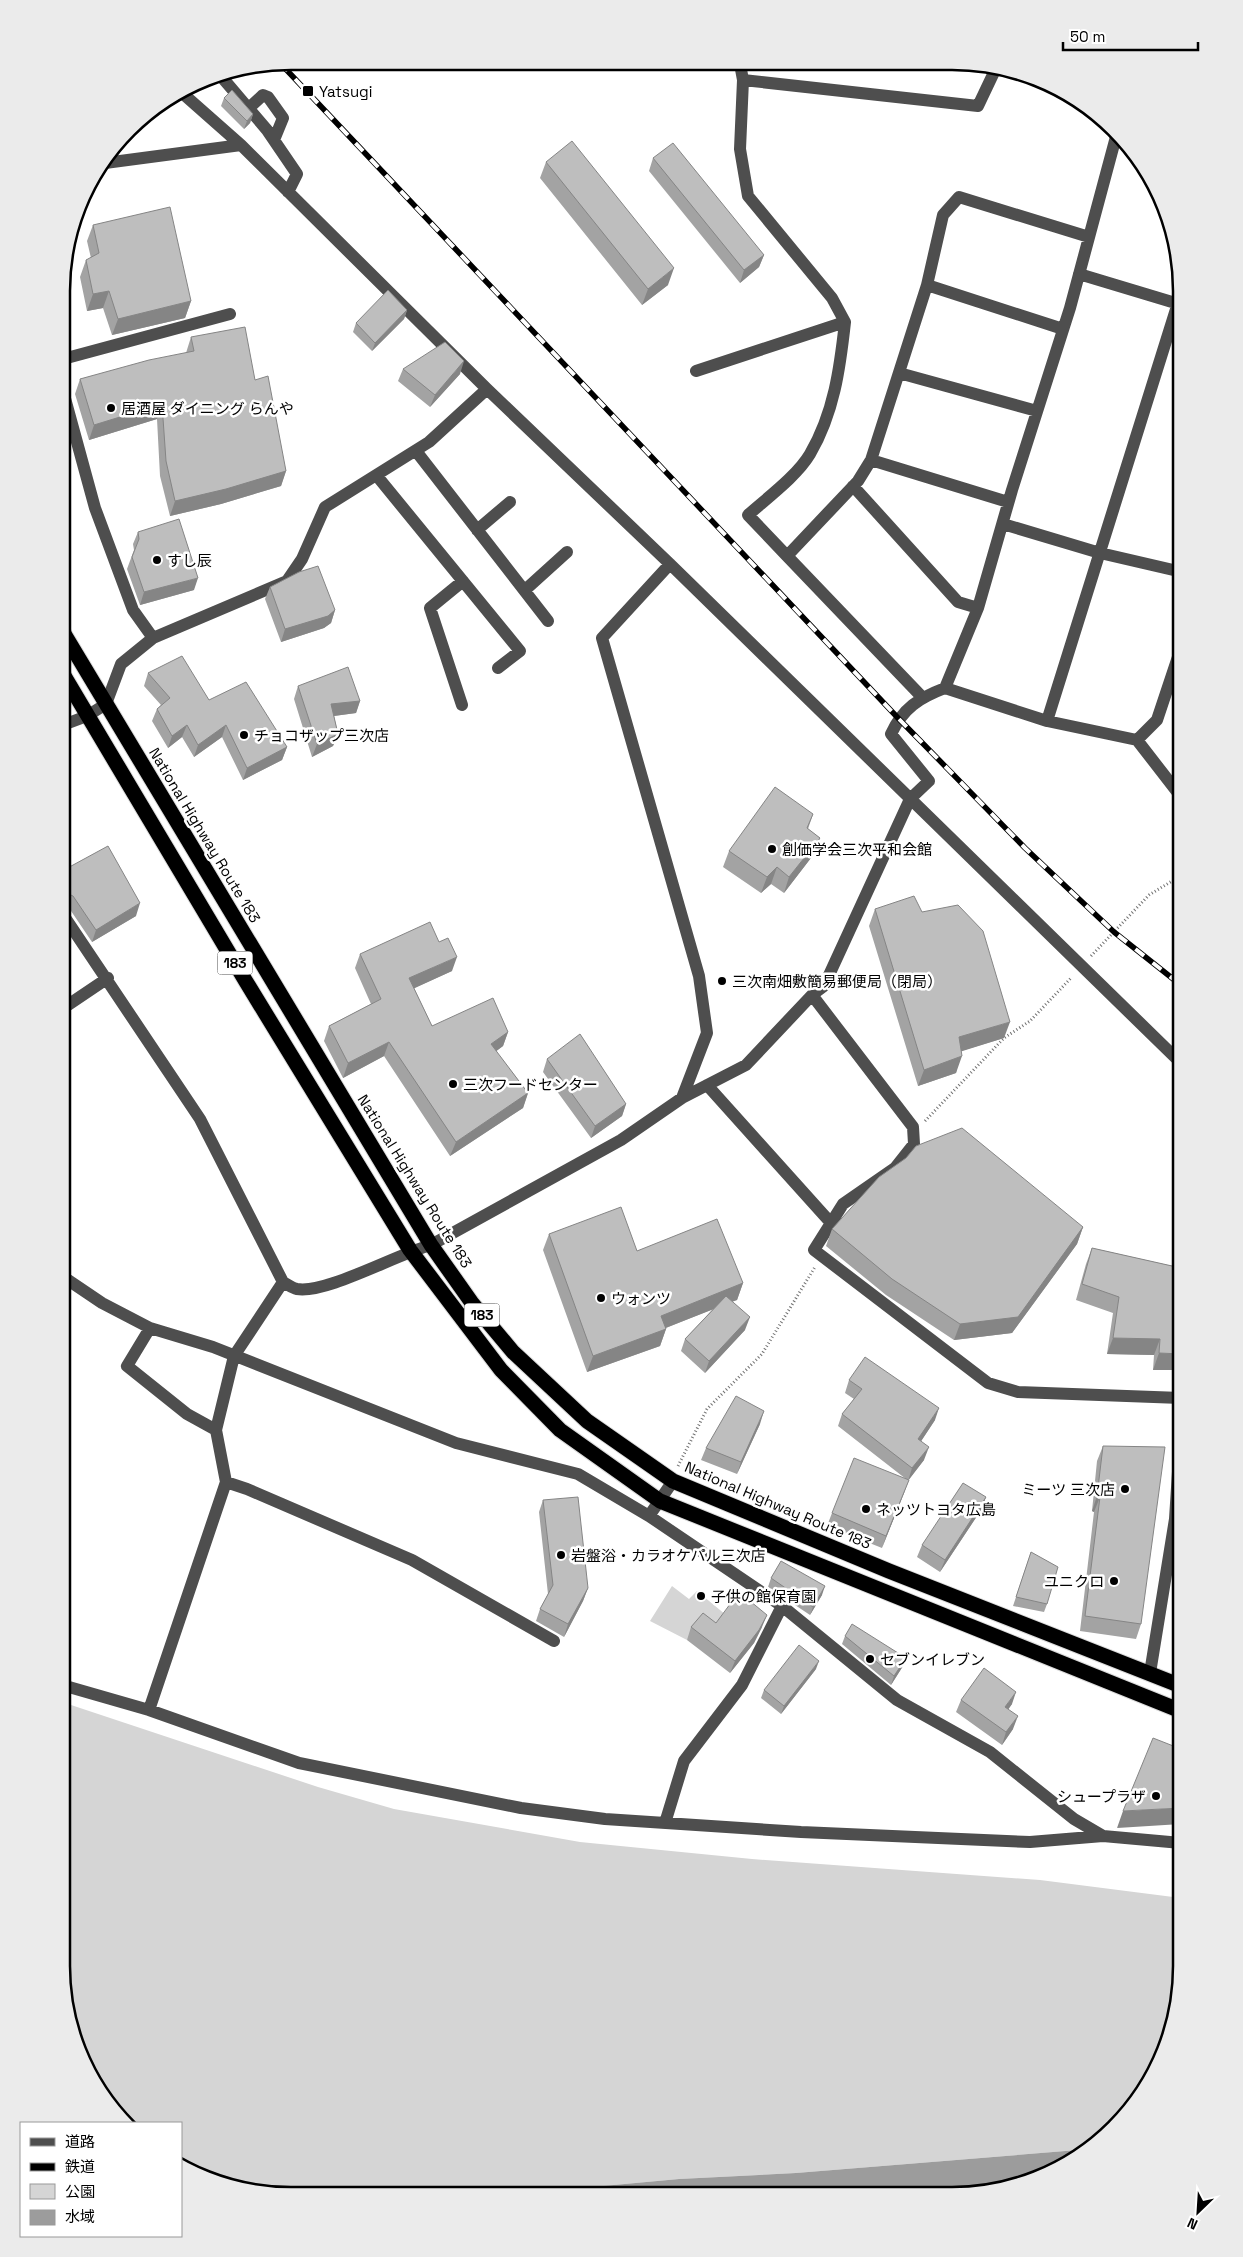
<svg xmlns="http://www.w3.org/2000/svg" width="1243" height="2257" font-family="'Space Grotesk','Noto Sans JP',sans-serif">
<style>
.green{fill:#d5d5d5}
.water{fill:#9c9c9c}
.lines{fill:none;stroke-linecap:round;stroke-linejoin:round}
.highway-casing{stroke:#dbdbdb;stroke-width:17}
.path{stroke:#707070;stroke-width:3;stroke-dasharray:1 2.5;stroke-linecap:butt}
.minor{stroke:#4e4e4e;stroke-width:12}
.highway{stroke:#000;stroke-width:15}
.rail-casing{stroke:#000;stroke-width:5.5}
.rail{stroke:#fff;stroke-width:4;stroke-dasharray:11;stroke-linecap:butt}
.wall{fill:#a3a3a3}
.shaded-wall{fill:#858585}
.building{fill:#bebebe;stroke:#858585}
.poi-dot{fill:#000;stroke:#fff;stroke-width:2}
.labels{text-anchor:middle;dominant-baseline:central;stroke-width:5;stroke-linejoin:round;paint-order:stroke}
.shield{fill:#fff;stroke:#4c4c4c;stroke-width:1}
.shield-label{font-size:14px;font-weight:bold;fill:#000}
.poi-label{font-size:15px;fill:#000;stroke:#fff;text-anchor:start}
.street-label{font-size:15px;fill:#000;stroke:#fff}
.rim{fill:none;stroke:#000;stroke-width:2.5}
</style>
<rect width="100%" height="100%" fill="#fff"/>
<path class="green" d="M672,1586L689,1599L697,1591L726,1615L711,1635L698,1626L687,1640L650,1621Z
M62,1702L318,1787L394,1809L580,1842L752,1859L1040,1880L1181,1898V1982L1169,2040L1135,2106L1090,2149L796,2173L679,2179L516,2194H260L203,2178L181,2165V2123H126L100,2094L74,2040L61,1966Z"/>
<path class="water" d="M1090,2149L1026,2183L952,2196L516,2194L679,2179L796,2173Z"/>
<g class="lines">
<defs>
<path id="highway" d="M63,632L431,1245L472,1303L513,1352L587,1421L673,1481L889,1571L1181,1686
M63,674L245,980L410,1250L501,1370L560,1430L660,1501L1181,1711"/>
</defs>
<use href="#highway" class="highway-casing"/>
<path class="path" d="M1091,956L1149,895L1182,875
M925,1121L1004,1038L1030,1021L1072,977
M678,1466L707,1409L762,1354L815,1267"/>
<path class="minor" d="M220,75L267,130L297,174L288,192
M743,80L978,106L997,66
M181,92L241,145L487,389L670,564L1182,1064
M249,108L263,95L268,97L283,118L274,140
M105,163L241,145
M1079,274L1182,305
M927,285L1063,329
M63,359L230,314
M696,371L845,322L832,298L748,196L740,149L743,80L740,64
M899,373L1037,411
M63,391L95,508L133,610L153,638
M416,451L548,621
M871,460L1008,502
M377,476L520,651L498,668
M853,486L958,602L978,608
M1003,524L1100,553L1182,572
M477,530L510,502
M787,556L748,515C767,498 797,476 810,454C834,413 840,368 845,322
M670,564L602,638L699,976L707,1033L682,1098
M525,590L567,552
M945,688L1047,721L1137,740L1157,720L1182,645
M922,697L787,556L858,481L871,460L927,285L943,215L959,197L1089,237
M462,705L430,608L463,581
M1047,721L1182,290
M63,725L87,716L106,704L121,664L153,638L287,581L302,559L325,507L429,442L487,389
M1137,740L1182,798
M62,913L200,1119L283,1282C287,1284 292,1288 297,1289C326,1294 397,1254 431,1245L621,1140L682,1098L746,1065L812,995L824,986L910,799L929,781L891,734C903,708 919,698 945,688L978,608L1012,490L1070,308L1117,133
M812,995L913,1127L914,1144L895,1168L843,1204L814,1250L988,1383L1018,1392L1181,1398
M62,1009L108,978
M707,1085L831,1223
M62,1276L102,1303L150,1328L213,1347L456,1443L578,1474L649,1516L782,1606L897,1700L990,1752L1074,1819L1103,1836
M150,1328L127,1366L187,1414L216,1430
M226,1482L247,1489L412,1560L554,1641
M649,1516L673,1481
M1150,1673L1175,1519L1181,1425
M62,1685L149,1710L299,1763L521,1808L605,1819L801,1832L1030,1842L1103,1836L1181,1843
M149,1710L226,1482L216,1430L234,1356L283,1282
M665,1823L684,1761L742,1685L782,1606"/>
<use href="#highway" class="highway"/>
<defs>
<path id="rail" d="M280,63L898,718L1025,848L1114,932L1182,986"/>
</defs>
<use href="#rail" class="rail-casing"/>
<use href="#rail" class="rail"/>
</g>
<path class="wall" d="M224,98L253,114L250,123L244,129L221,106Z
M653,158L764,255L759,267L740,283L649,171Z
M546,162L668,285L642,305L540,178Z
M93,225L191,301L185,318L112,335L103,308L87,311L80,277L86,260L91,258L87,241Z
M407,310L404,319L372,351L353,332L356,323Z
M191,337L255,380L286,471L281,486L221,504L170,516L160,476L157,419L89,440L75,394L80,379L186,353Z
M403,369L460,374L430,407L398,381Z
M138,532L194,590L140,605L127,569L134,550L133,544Z
M270,587L335,610L331,623L324,628L281,642L265,599Z
M148,673L209,700L287,747L282,760L243,780L222,737L194,757L182,737L168,748L152,721L157,709L161,705L144,686Z
M298,686L360,701L356,713L334,716L338,734L333,746L312,757L294,699Z
M813,814L808,829L820,838L814,854L784,893L771,884L761,893L723,867L729,851Z
M62,871L136,916L92,942L69,908L62,905Z
M875,909L922,912L1004,1038L961,1051L956,1073L918,1086L869,926Z
M360,954L452,971L414,988L432,1026L508,1032L503,1046L496,1051L528,1093L523,1108L450,1156L384,1056L343,1078L324,1041L329,1026L371,1004L355,968Z
M547,1059L626,1104L622,1116L591,1138L543,1072Z
M1083,1227L1077,1244L1012,1333L954,1340L886,1295L826,1246L832,1229Z
M549,1234L637,1251L743,1283L737,1300L732,1301L745,1330L705,1373L681,1351L685,1339L713,1309L666,1328V1329L660,1346L587,1372L543,1250Z
M1092,1248L1181,1268V1370H1153L1154,1355L1107,1354L1113,1313L1076,1300L1086,1264Z
M849,1380L935,1420L921,1441L924,1460L908,1480L904,1493L882,1548L827,1526L832,1513L906,1479L838,1426L842,1414L854,1399L845,1393Z
M760,1424L737,1474L701,1460L706,1448Z
M1103,1446L1141,1624L1136,1639L1080,1631L1094,1512L1092,1511L1097,1461Z
M986,1497L981,1510L940,1572L917,1557L922,1545Z
M543,1500L588,1588L583,1601L564,1637L536,1621L540,1609L548,1594L539,1512Z
M1031,1552L1047,1604L1044,1612L1013,1606Z
M771,1578L822,1595L810,1615L768,1587Z
M1181,1611V1638H1178Z
M716,1623L762,1627L754,1643L730,1673L687,1640L691,1627Z
M845,1636L906,1658L903,1666L891,1685L842,1644Z
M816,1669L781,1714L761,1698L764,1690Z
M961,1700L1012,1704L1008,1709L1013,1729L1002,1745L956,1712Z"/>
<path class="shaded-wall" d="M253,114L250,123L244,129L247,121Z
M764,255L759,267L740,283L744,270Z
M674,268L668,285L642,305L648,289Z
M109,291L103,308L87,311L93,294Z
M191,301L185,318L112,335L118,319Z
M407,310L404,319L372,351L375,343Z
M464,361L460,374L430,407L435,395Z
M162,404L157,419L89,440L94,425Z
M67,462L63,473V474V463Z
M286,471L281,486L221,504L170,516L175,501Z
M198,578L194,590L140,605L144,592Z
M335,610L331,623L324,628L281,642L285,629Z
M360,701L356,713L326,717L331,704Z
M187,725L182,737L168,748L172,736Z
M226,725L222,737L194,757L198,745Z
M338,734L333,746L312,757L317,744Z
M287,747L282,760L243,780L247,768Z
M820,838L814,854L784,893L789,877Z
M777,867L771,884L761,893L767,877Z
M140,903L136,916L92,942L96,930Z
M457,957L452,971L404,993L409,978Z
M1010,1022L1004,1038L953,1054L959,1037Z
M508,1032L503,1046L486,1059L491,1044Z
M389,1042L384,1056L343,1078L348,1063Z
M962,1056L956,1073L918,1086L924,1070Z
M528,1093L523,1108L450,1156L456,1142Z
M626,1104L622,1116L591,1138L595,1126Z
M1083,1227L1077,1244L1012,1333L954,1340L960,1324Z
M743,1283L737,1300L655,1332L661,1316Z
M750,1317L745,1330L705,1373L709,1361Z
M666,1329L660,1346L587,1372L593,1356Z
M1113,1338L1160,1339L1154,1355L1107,1354Z
M1159,1353L1181,1354V1370H1153Z
M939,1408L935,1420L914,1452L918,1439Z
M764,1411L760,1424L737,1474L741,1462Z
M929,1447L924,1460L908,1481L912,1468Z
M909,1480L904,1493L882,1548L886,1536Z
M1097,1496L1100,1497L1094,1512L1092,1511Z
M986,1497L981,1510L940,1572L945,1560Z
M825,1586L822,1595L810,1615L813,1607Z
M588,1588L583,1601L564,1637L568,1624Z
M767,1615L762,1627L754,1643L730,1673L735,1661Z
M1181,1628V1638H1178Z
M906,1658L903,1666L891,1685L894,1676Z
M819,1661L816,1669L781,1714L784,1706Z
M1016,1692L1012,1704L1001,1720L1005,1707Z
M1018,1716L1013,1729L1002,1745L1006,1732Z
M1181,1808V1824L1117,1828L1123,1811Z"/>
<path class="building" d="M232,90L253,114L247,121L224,98Z
M572,141L674,268L648,289L546,162Z
M673,143L764,255L744,270L653,158Z
M170,207L191,301L118,319L109,291L93,294L86,260L99,253L93,225Z
M388,290L407,310L375,343L356,323Z
M245,327L255,380L268,376L286,471L226,489L175,501L166,461L162,404L94,425L80,379L149,360L194,351L191,337Z
M445,342L464,361L435,395L403,369Z
M63,435L67,462L63,463Z
M179,519L198,578L144,592L132,557L139,539L138,532Z
M318,566L335,610L328,616L285,629L270,587L299,572Z
M182,656L209,700L246,682L287,747L247,768L226,725L198,745L187,725L172,736L157,709L170,698L148,673Z
M348,667L360,701L331,704L338,734L317,744L298,686Z
M775,787L813,814L807,828L820,838L789,877L777,867L767,877L729,851Z
M108,846L140,903L96,930L73,896L66,893L62,886V871Z
M914,896L922,912L958,905L983,931L1010,1022L959,1037L962,1056L924,1070L875,909Z
M430,922L439,942L448,938L457,957L409,978L432,1026L493,998L508,1032L491,1044L528,1093L456,1142L389,1042L348,1063L329,1026L381,999L360,954Z
M580,1034L626,1104L595,1126L547,1059Z
M962,1128L1083,1227L1018,1317L960,1324L892,1279L832,1229L879,1177L906,1158L916,1146Z
M621,1207L637,1251L717,1219L743,1283L661,1316L666,1329L593,1356L549,1234Z
M1092,1248L1181,1268V1354L1159,1353L1160,1339L1113,1338L1119,1297L1082,1284Z
M726,1296L750,1317L709,1361L685,1339Z
M865,1357L939,1408L918,1439L929,1447L912,1468L842,1414L862,1389L849,1380Z
M736,1396L764,1411L741,1462L706,1448Z
M1103,1446L1165,1447L1141,1624L1085,1616L1100,1497L1097,1496Z
M854,1458L909,1480L886,1536L832,1513Z
M963,1483L986,1497L945,1560L922,1545Z
M578,1497L588,1588L568,1624L540,1609L553,1585L543,1500Z
M1031,1552L1058,1567L1047,1604L1016,1597Z
M781,1561L825,1586L813,1607L771,1578Z
M739,1592L767,1615L759,1630L735,1661L691,1627L703,1613L716,1623Z
M852,1624L906,1658L894,1676L845,1636Z
M799,1645L819,1661L784,1706L764,1690Z
M984,1668L1016,1692L1005,1707L1018,1716L1006,1732L961,1700Z
M1153,1738L1181,1749V1808L1123,1811Z"/>
<g class="poi-dot">
<rect x="302" y="85" width="12" height="12" rx="2.5"/>
<circle cx="111" cy="408" r="5"/>
<circle cx="157" cy="560" r="5"/>
<circle cx="244" cy="735" r="5"/>
<circle cx="772" cy="849" r="5"/>
<circle cx="722" cy="981" r="5"/>
<circle cx="453" cy="1084" r="5"/>
<circle cx="601" cy="1298" r="5"/>
<circle cx="1125" cy="1489" r="5"/>
<circle cx="866" cy="1509" r="5"/>
<circle cx="561" cy="1555" r="5"/>
<circle cx="1114" cy="1581" r="5"/>
<circle cx="701" cy="1596" r="5"/>
<circle cx="870" cy="1659" r="5"/>
<circle cx="1156" cy="1796" r="5"/>
</g>
<g class="labels">
<g class="shield">
<rect x="217.5" y="951.5" width="35" height="23" rx="4"/>
<rect x="464.5" y="1303.5" width="35" height="23" rx="4"/>
</g>
<g class="shield-label">
<text x="235" y="963">183</text>
<text x="482" y="1315">183</text>
</g>
<g class="poi-label">
<text x="319" y="91">Yatsugi</text>
<text x="121" y="408">居酒屋 ダイニング らんや</text>
<text x="167" y="560">すし辰</text>
<text x="254" y="735">チョコザップ三次店</text>
<text x="782" y="849">創価学会三次平和会館</text>
<text x="732" y="981">三次南畑敷簡易郵便局（閉局）</text>
<text x="463" y="1084">三次フードセンター</text>
<text x="611" y="1298">ウォンツ</text>
<text x="1115" y="1489" text-anchor="end">ミーツ 三次店</text>
<text x="876" y="1509">ネッツトヨタ広島</text>
<text x="571" y="1555">岩盤浴・カラオケパル三次店</text>
<text x="1104" y="1581" text-anchor="end">ユニクロ</text>
<text x="711" y="1596">子供の館保育園</text>
<text x="880" y="1659">セブンイレブン</text>
<text x="1146" y="1796" text-anchor="end">シュープラザ</text>
</g>
<g class="street-label">
<text transform="translate(205 835) rotate(59)">National Highway Route 183</text>
<text transform="translate(415 1181) rotate(58)">National Highway Route 183</text>
<text transform="translate(778 1505) rotate(23)">National Highway Route 183</text>
</g>
</g>
<path d="M0 0H1243V2257H0ZM291 70H952A221 221 0 0 1 1173 291V1966A221 221 0 0 1 952 2187H291A221 221 0 0 1 70 1966V291A221 221 0 0 1 291 70Z" fill="#ebebeb" fill-rule="evenodd"/>
<path class="rim" d="M291 70H952A221 221 0 0 1 1173 291V1966A221 221 0 0 1 952 2187H291A221 221 0 0 1 70 1966V291A221 221 0 0 1 291 70Z"/>
<rect x="20" y="2122" width="162" height="115" fill="#ffffff" stroke="#999999"/>
<rect x="30" y="2138" width="25" height="8" fill="#4e4e4e" stroke="#999999"/>
<text x="65" y="2147" font-size="15" fill="#000000">道路</text>
<rect x="30" y="2163" width="25" height="8" fill="#000000" stroke="#999999"/>
<text x="65" y="2172" font-size="15" fill="#000000">鉄道</text>
<rect x="30" y="2184" width="25" height="15" fill="#d5d5d5" stroke="#999999"/>
<text x="65" y="2197" font-size="15" fill="#000000">公園</text>
<rect x="30" y="2210" width="25" height="15" fill="#9c9c9c" stroke="#999999"/>
<text x="65" y="2222" font-size="15" fill="#000000">水域</text>
<g transform="translate(1198 2212) rotate(205)" stroke="#ffffff" stroke-width="4" paint-order="stroke">
<path d="M0-4L9 19L0 12L-9 19Z" fill="#000000"/>
<text y="-8" font-size="14" font-weight="bold" text-anchor="middle" fill="#000000">N</text>
</g>
<path d="M1063 42v8h135v-8" fill="none" stroke="#000000" stroke-width="2.5"/>
<text x="1070" y="42" font-size="15" fill="#000000" stroke="#ffffff" stroke-width="4" paint-order="stroke">50 m</text>
</svg>
